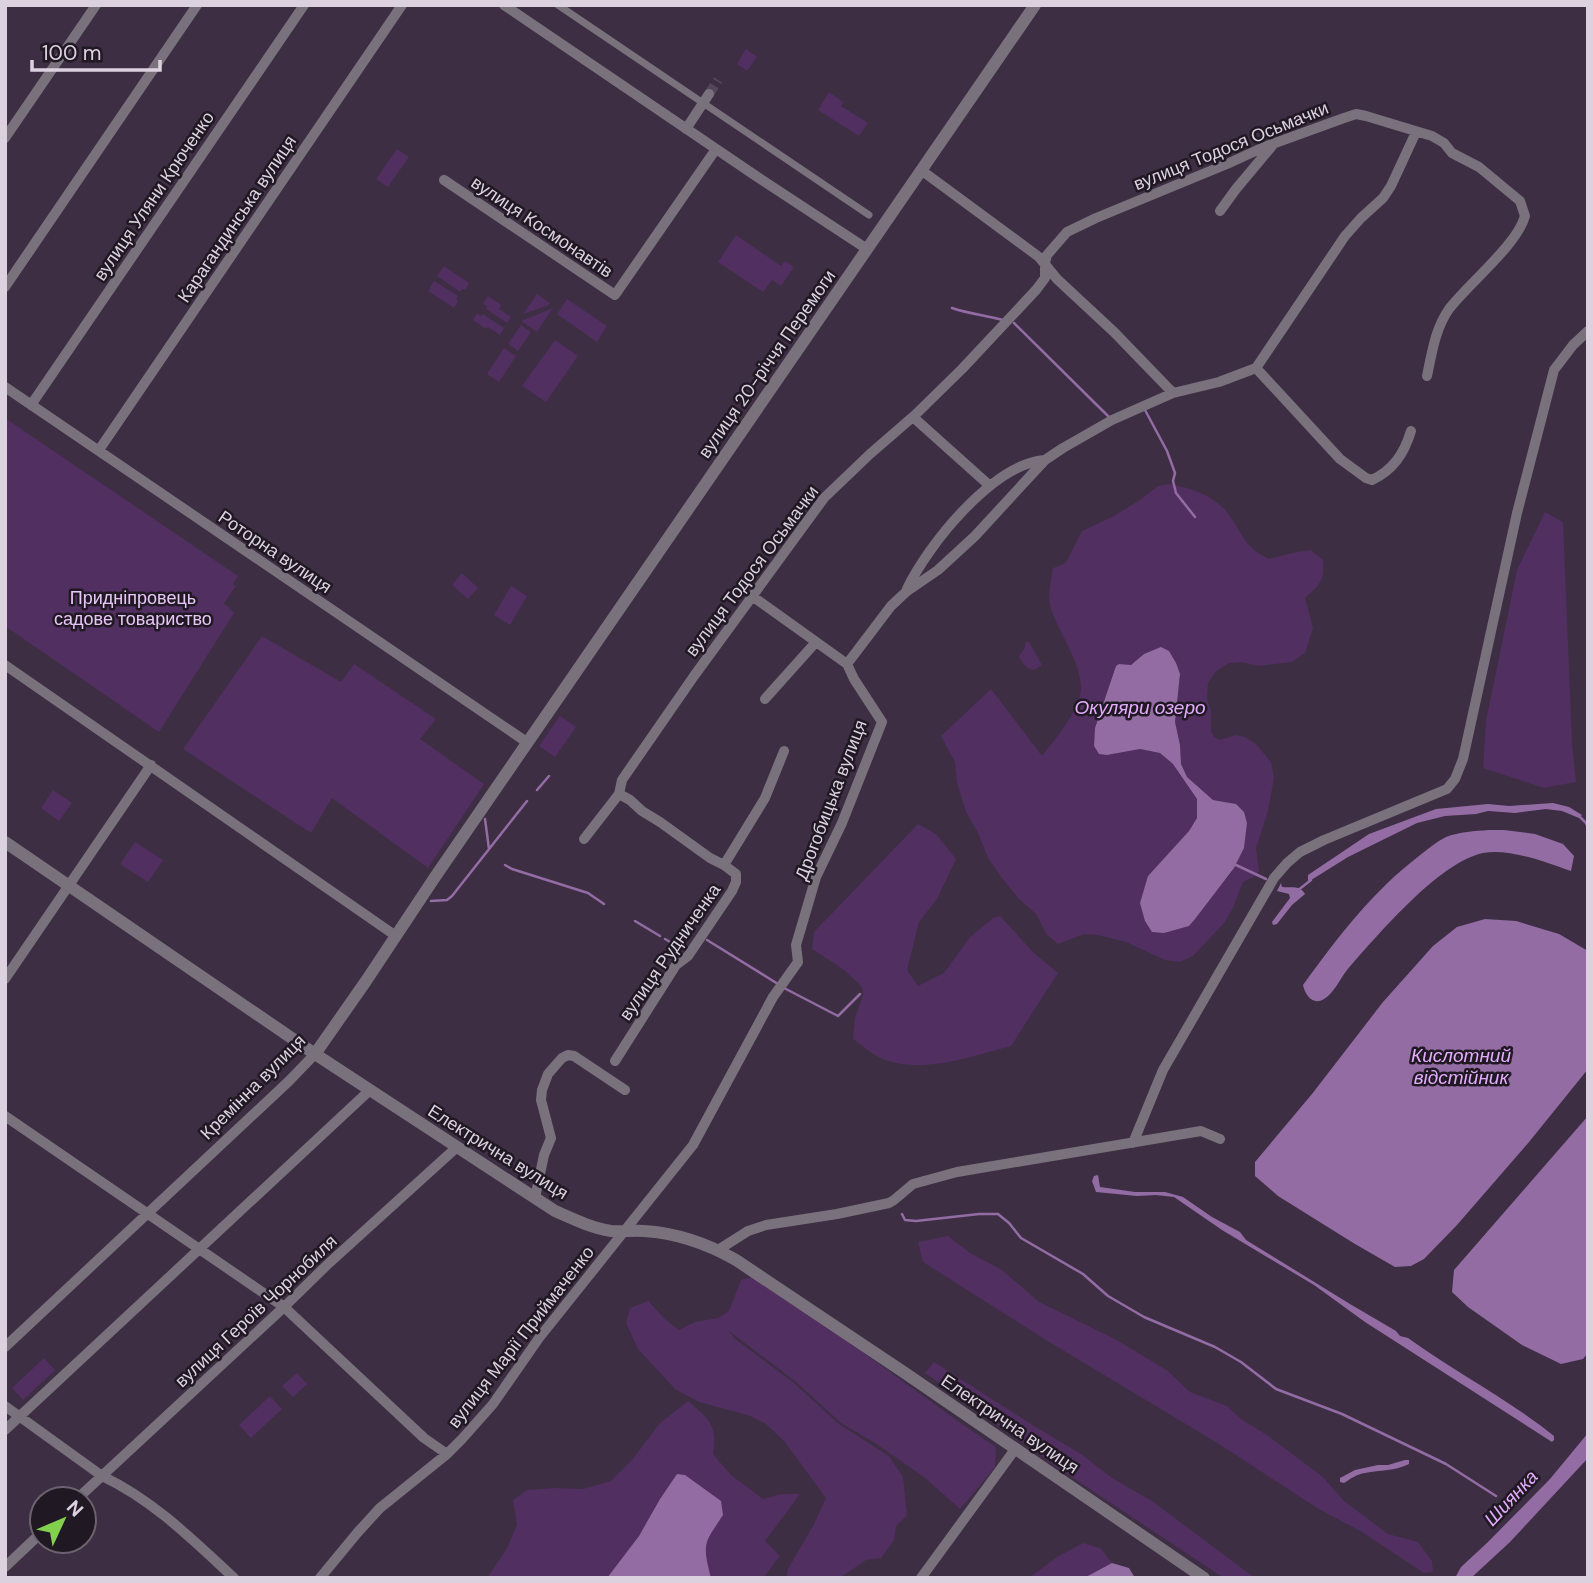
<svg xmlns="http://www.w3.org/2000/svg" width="1593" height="1583" font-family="'DM Sans',sans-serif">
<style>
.green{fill:#512f60;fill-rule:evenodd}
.water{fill:#936ca4}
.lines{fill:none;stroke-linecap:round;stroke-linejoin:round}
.stream{stroke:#936ca4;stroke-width:2.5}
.minor-tunnel{stroke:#55465b;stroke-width:10;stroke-dasharray:10 5;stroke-linecap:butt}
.pedestrian{stroke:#79727d;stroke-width:7}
.minor{stroke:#79727d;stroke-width:10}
.tertiary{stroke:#79727d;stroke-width:12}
.labels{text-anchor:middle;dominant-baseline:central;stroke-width:5;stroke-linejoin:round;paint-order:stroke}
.street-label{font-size:18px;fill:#dbd1df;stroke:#201923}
.park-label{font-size:18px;fill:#e7c6f7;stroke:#201923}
.water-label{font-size:19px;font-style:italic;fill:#e3acfd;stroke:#201923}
</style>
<rect width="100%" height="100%" fill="#3d2e44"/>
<path class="green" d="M746,49L757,57L747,71L737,64Z
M829,92L843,102L841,106L868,123L859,136L818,110Z
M397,149L409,157L388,187L376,179Z
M736,235L781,266L785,261L794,267L781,286L772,280L763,292L718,262Z
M444,266L469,283L466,289H462L460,292L437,276Z
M434,281L458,296L456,299L458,301L454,308L428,291Z
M537,294L550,303L549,305L523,314Z
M488,296L501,305L499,309L511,317L507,323L486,309L487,306L483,304Z
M567,299L607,326L597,342L557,314Z
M553,308L537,332L521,321Z
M477,313L481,316L483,314L504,328L500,335L488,327L486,329L473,320Z
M521,325L531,332L518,351L508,344Z
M555,340L578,356L546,402L522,386Z
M504,348L516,356L499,382L487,374Z
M5,418L238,576L233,584L236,586L224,603L234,613L159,732L5,626Z
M1169,484C1193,488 1218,497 1232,519C1245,539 1245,547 1269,559L1297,552L1311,550L1323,560C1325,580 1320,585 1305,598L1313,628L1305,653L1292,662L1258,666L1242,662L1229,663L1216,671L1208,683L1207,698L1211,712V731L1214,737L1220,740L1236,735L1245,737L1256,744L1271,762L1274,778L1268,811L1256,848L1259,871L1255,876L1243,882L1232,910L1224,923L1193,956L1180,962L1165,960L1126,942L1098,935L1084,934L1058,944L1047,935L1036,914L1019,899L1005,882L988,858L978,833L966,812L957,783L955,762L941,736L991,689L1042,756C1054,741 1071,720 1078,702C1091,672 1057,634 1050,605C1048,593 1051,580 1053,568L1066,563L1082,531L1112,517L1140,500L1158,486ZM1161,648L1169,651L1180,674L1175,722L1180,745L1181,764L1187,777L1213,800L1236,804L1247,823L1244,848L1231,873L1213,894L1195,919L1148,876L1189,831L1197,818V799L1173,764L1160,753L1140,749L1107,755L1099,754L1094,746L1095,728L1116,666L1119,664L1131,665L1144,654Z
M1545,512L1563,522L1572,743L1576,782L1544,788L1483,768L1486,721L1517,570Z
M462,573L478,588L468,599L452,585Z
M511,586L527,596L510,625L494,615Z
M262,636L341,682L354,664L436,719L420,739L484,784L428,868L332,798L311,833L183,749Z
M1026,642H1029L1042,665L1034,670C1027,669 1021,663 1019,656L1024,649Z
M560,716L576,727L555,757L539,746Z
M53,790L72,803L59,821L41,808Z
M918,824L936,834L956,859L937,899L919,922L907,970L918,986L944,973L970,937L993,918L1000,916L1034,953L1058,973L1011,1046C972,1056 926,1074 885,1060C874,1056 863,1046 853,1039L855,1018L863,995L862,987L843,969L812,949L814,932Z
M135,842L163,860L148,882L120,864Z
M948,1236L970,1253L1002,1270L1039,1302L1115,1339L1168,1371L1190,1392L1227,1406L1241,1419L1267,1435L1323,1477L1344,1501L1388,1534L1418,1542L1432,1561L1433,1572L1424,1573L1362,1532L1317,1508L1219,1444L1046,1340L923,1262L918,1242Z
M758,1276L959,1422L996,1447L995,1467L960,1509L924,1477L875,1443L841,1423L796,1382L729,1331L734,1338L794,1383L839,1424L889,1456L903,1477L907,1515L896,1526L894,1540L881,1558L866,1560L840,1578H786L788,1569L814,1524L826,1498L785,1442L766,1424L748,1415L699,1402L675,1389L638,1349L626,1323L630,1308L648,1301L665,1319L679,1330L695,1322L718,1318L729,1311L741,1280Z
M44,1358L55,1370L23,1400L12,1388Z
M934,1362L1034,1426L1081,1454L1112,1478L1152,1501L1255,1578H1224L1058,1468L925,1373Z
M297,1373L307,1384L293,1397L282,1386Z
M270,1396L282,1409L251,1438L239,1425Z
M688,1401C709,1419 718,1425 713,1454L731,1475L763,1499L782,1494H800L765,1541L780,1556L763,1578H711C706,1558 701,1551 712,1532L677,1474L660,1499L639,1536L607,1578H487L506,1550L517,1525L513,1500L527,1490L555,1488L583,1489L611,1481L632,1460L660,1423Z
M1083,1543L1100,1548L1112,1563L1084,1578H1029L1057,1557Z"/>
<path class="water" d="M1161,647L1169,651L1176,663L1180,674L1175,722L1180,745L1181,764L1187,777L1213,800L1236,804L1244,812L1247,823L1244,848L1234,868L1195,919L1189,926L1164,933L1152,932L1145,921L1140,903L1148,876L1189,831L1197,818V799L1173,764L1160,753L1140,749L1107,755L1099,754L1094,746L1095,728L1116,666L1119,664L1131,665L1144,654Z
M1553,803L1569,807L1582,815L1579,818L1562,811L1546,809L1515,813L1488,811L1476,814L1445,816L1417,823L1348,857L1308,882V875L1369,834L1436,809L1488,804L1509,806Z
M1489,830H1504L1535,834L1563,844L1574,856L1571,871C1546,862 1509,848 1483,853C1439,862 1377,936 1347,970C1340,979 1334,993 1324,999C1313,1006 1305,995 1303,985C1337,938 1373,891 1419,856C1428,849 1436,842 1446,837C1459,832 1475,831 1489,830Z
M1281,883L1282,887C1291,888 1300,885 1305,894L1292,905L1277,924L1273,925L1272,922L1290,898L1289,894L1277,891Z
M1485,919L1516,921L1559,934L1588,951V1069L1529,1142L1457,1225L1424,1259L1411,1266L1395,1267L1355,1244L1278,1196L1255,1176V1162L1312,1094L1383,1002L1433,946L1457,927Z
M1588,1116V1353L1583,1359L1561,1364L1522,1345L1468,1307L1452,1292L1454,1270Z
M1098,1175L1100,1187L1135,1192H1165L1183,1197L1212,1217L1240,1232L1246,1240L1350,1304L1396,1331L1400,1336L1408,1338C1455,1372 1508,1399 1554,1436V1440L1552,1442L1365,1322L1314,1285L1222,1230L1174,1197L1156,1195L1137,1196L1096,1192L1092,1181L1094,1176Z
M1588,1433V1458L1510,1542L1471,1578H1455L1461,1567L1488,1542L1550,1479Z
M1405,1460H1409V1464C1395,1471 1380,1470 1365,1473C1357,1474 1350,1479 1344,1483L1340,1482V1478L1355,1470L1378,1465H1388Z
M677,1474L685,1475L721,1501L723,1515C704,1544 702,1543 711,1578H607L639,1536L660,1499Z
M1112,1563L1129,1568L1135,1578H1084Z"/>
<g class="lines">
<path class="stream" d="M952,308C969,314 986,315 1003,320
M1014,323L1109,417
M1145,410L1167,451L1175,473L1173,481L1176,493L1195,517
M537,790L549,776
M1578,815L1586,823L1588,828
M485,819L489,849
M505,865L512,869L588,893L604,904
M1236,865L1266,879
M1297,891L1311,880
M431,901L447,900L452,896L527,801
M635,921L660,936
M665,939L677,946
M707,940L778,984
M784,988L838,1016L860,994
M902,1214L905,1220L916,1221L979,1214H998L1009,1223L1021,1238L1083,1274L1108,1296L1144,1317L1215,1347L1241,1362L1276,1389L1342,1414L1446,1464L1496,1496"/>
<path class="minor-tunnel" d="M709,94L718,80"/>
<path class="pedestrian" d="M558,5L869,215"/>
<path class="minor" d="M504,5L756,176L867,249
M686,129L709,94
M5,138L96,5
M921,170L1039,257L1057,279L1114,332L1173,393
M444,180L615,295L716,149
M1220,211L1236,189L1272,146
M5,287L197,5
M1256,368L1340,459L1366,478L1372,480C1393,470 1404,454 1411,431
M5,387L528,743
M31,405L304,5
M913,417L990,486
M99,450L402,5
M907,589C928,545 992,465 1044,460
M752,596L847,664
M5,665L396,936
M765,699L816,642
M584,839L619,794
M724,865L710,858L660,822L642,811L630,800L619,794L622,780L694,676L824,498L870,454L915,415L962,369L1036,290L1045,278V263L1047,255L1067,232L1096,218L1227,164L1264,147L1344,118L1356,114L1366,116L1432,136L1444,143L1452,153L1479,167L1520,201L1525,216C1517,245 1469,283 1449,309C1435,329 1432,353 1427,376
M5,979L151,765
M615,1061L676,965L688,956L732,891L736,882V874L724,865L765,798L784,751
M5,1116L284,1307L424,1438L447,1454
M1133,1143L1163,1070L1274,878L1287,863L1300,852L1324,840L1447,789L1455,779L1463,759L1517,513L1554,370L1573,345L1588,331
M535,1198L544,1155L551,1138L541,1100L542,1090L548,1074L554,1067L562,1058L568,1055L574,1056L625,1090
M718,1250L748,1231L766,1225L837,1214L889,1203L894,1200L913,1184L957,1172L1201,1131L1220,1139
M5,1347L289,1081L315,1054
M5,1406L102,1476C153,1500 193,1540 234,1578
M5,1430L370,1090
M77,1499L284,1307L328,1264L457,1147
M5,1567L42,1532
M320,1578L358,1532L380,1508L447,1454L462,1439L493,1404L539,1338L693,1145L773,997L798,962L796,945L816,877L842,823L882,722L854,679L847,664L891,606L906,592L938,570L975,536L1045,460L1063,448L1112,420L1173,393L1219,382L1256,368L1345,236L1361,218L1383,198L1391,186L1416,132
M921,1578L1016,1448"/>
<path class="tertiary" d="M5,842L315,1054L555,1211C573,1219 592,1228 611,1231C622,1232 633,1230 644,1231C676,1233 708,1244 736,1260L905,1373L1204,1578
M315,1054L366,981L435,877L1035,5"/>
</g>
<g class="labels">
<g class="street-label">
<text transform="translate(1231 146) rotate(-22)">вулиця Тодося Осьмачки</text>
<text transform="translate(154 196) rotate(-56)">вулиця Уляни Крюченко</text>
<text transform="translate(237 219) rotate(-56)">Карагандинська вулиця</text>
<text transform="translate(542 227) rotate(34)">вулиця Космонавтів</text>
<text transform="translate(767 364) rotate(-55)">вулиця 20-річчя Перемоги</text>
<text transform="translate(275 552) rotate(34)">Роторна вулиця</text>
<text transform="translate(752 571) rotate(-53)">вулиця Тодося Осьмачки</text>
<text transform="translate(831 800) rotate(-69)">Дрогобицька вулиця</text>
<text transform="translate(670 952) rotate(-55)">вулиця Рудниченка</text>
<text transform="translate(253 1087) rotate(-45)">Кремінна вулиця</text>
<text transform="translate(498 1152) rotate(32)">Електрична вулиця</text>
<text transform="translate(256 1311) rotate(-43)">вулиця Героїв Чорнобиля</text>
<text transform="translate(521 1337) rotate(-52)">вулиця Марії Приймаченко</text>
<text transform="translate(1010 1424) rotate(34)">Електрична вулиця</text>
</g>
<g class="park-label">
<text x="133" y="598">Придніпровець<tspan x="133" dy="21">садове товариство</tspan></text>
</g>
<g class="water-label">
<text x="1140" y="707">Окуляри озеро</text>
<text x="1461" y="1055">Кислотний<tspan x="1461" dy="22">відстійник</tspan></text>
<text transform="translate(1511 1498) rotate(-47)">Шиянка</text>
</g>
</g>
<rect width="1593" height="1583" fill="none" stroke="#dbd1df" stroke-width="14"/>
<g transform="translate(63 1520) rotate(46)"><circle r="33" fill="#201923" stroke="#6b636e" stroke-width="2"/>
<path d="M0-5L12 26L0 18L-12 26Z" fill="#83d04f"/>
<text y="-10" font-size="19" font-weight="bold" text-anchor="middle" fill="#dbd1df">N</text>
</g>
<path d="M32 60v10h128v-10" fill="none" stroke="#dbd1df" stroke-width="3.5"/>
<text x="42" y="60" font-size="21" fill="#dbd1df" stroke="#201923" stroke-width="5" paint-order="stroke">100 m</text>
</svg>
